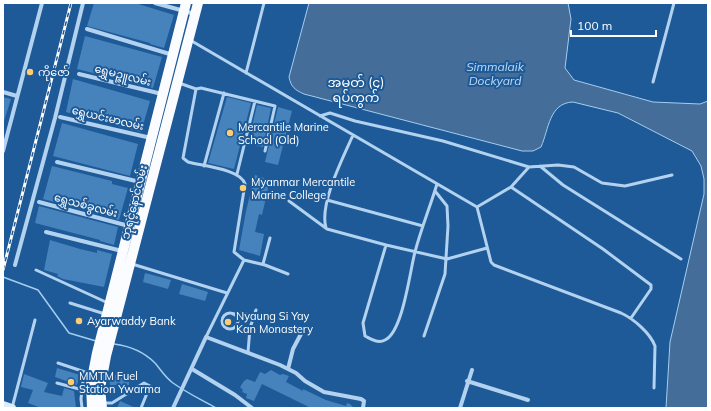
<svg xmlns="http://www.w3.org/2000/svg" width="711" height="411" font-family="Mulish,'Noto Sans Myanmar',sans-serif">
<style>
.water{fill:#446e99;stroke:#a5cdf1}
.lines{fill:none;stroke-linecap:round;stroke-linejoin:round}
.stream{stroke:#a5cdf1;stroke-width:1.5}
.building{fill:#4683bd}
.lane{stroke:#b2d2ef;stroke-width:3}
.street{stroke:#b2d2ef;stroke-width:4}
.secondary{stroke:#dfedfb;stroke-width:8}
.primary{stroke:#fafcff;stroke-width:10}
.rail-casing{stroke:#fff;stroke-width:3}
.rail{stroke:#1d5a97;stroke-width:1.5;stroke-dasharray:4.5;stroke-linecap:butt}
.poi-dot{fill:#fecc71;stroke:#1d5a97;stroke-width:1.5}
.labels{text-anchor:middle;dominant-baseline:central;stroke-width:4;stroke-linejoin:round;paint-order:stroke}
.poi-label{font-size:11px;fill:#fff;stroke:#1d5a97;text-anchor:start}
.street-label{font-size:11px;fill:#fff;stroke:#1d5a97}
.water-label{font-size:12px;font-style:italic;fill:#bedbf6;stroke:#1d5a97}
.quarter-label{font-size:13px;fill:#fff;stroke:#1d5a97}
</style>
<rect width="100%" height="100%" fill="#1d5a97"/>
<path class="water" d="M309,3H568L571,19L565,68L574,80L653,102L700,104L708,101V408H666L670,342L704,194V179L701,166L692,151L618,113L573,102C549,103 549,129 541,147L533,151H522L304,94C295,90 291,87 289,77Z"/>
<g class="lines">
<path class="stream" d="M3,277L38,290L69,333L96,341
M114,344C130,346 143,351 155,363C161,370 165,377 173,383C187,393 202,400 216,408"/>
</g>
<path class="building" d="M94,3H135L174,15L164,48L150,44V43L87,26Z
M85,36L162,57L153,88L77,69Z
M73,79L150,101L141,132L66,112Z
M3,97L11,99L4,121H3Z
M227,97L251,103L234,169L208,163Z
M257,105L271,108L263,147L248,144Z
M278,107L292,111L278,165L265,162Z
M62,123L138,144L130,176L53,156Z
M52,166L112,181V184L128,188L119,220L105,216V215L43,199Z
M255,175L270,180L262,215L259,214L255,232L264,234L260,256L239,250L246,211Z
M39,206L118,227L114,245L100,241V240L35,223Z
M50,240L80,249L97,253V250L112,254L104,287L63,279L57,276L58,274L44,270Z
M145,273L171,280L168,289L143,282Z
M182,284L208,292L205,301L179,294Z
M57,368L80,375L77,385L55,377Z
M271,370L280,375L283,374L289,376L286,382L303,391V389L326,400L346,406L347,403L350,404L354,408H311L262,384L254,401L246,398L247,394L242,392L243,390L240,387L244,381L247,379L255,382L260,372L265,374Z
M24,374L48,383L44,392L62,396L64,388L74,391L76,408H41L28,403L33,390L21,387Z
M109,375H129V385H110Z
M120,401L136,408H117Z"/>
<g class="lines">
<path class="lane" d="M190,40L477,207L491,262L494,265L621,313C634,319 650,333 655,346L654,388
M246,73L264,3
M653,82L674,3
M179,83L196,89
M320,116L330,113L355,121L443,141L529,167L558,165L574,167L602,183L625,186L672,175
M265,151L275,106L201,88L196,89L183,158L188,162C202,166 241,169 245,184L234,252L244,260L265,265L288,274
M204,166L224,93
M540,166L563,185L681,259
M237,174L255,101
M511,187L603,249L651,285V289L631,318
M327,200L423,226
M289,201L327,229L386,245L447,259L487,248
M477,207L511,187L529,167
M326,228C319,204 343,158 353,135
M386,245L363,323L365,336C371,339 378,344 385,340C403,332 410,270 415,252C421,229 430,207 437,184
M132,264L227,293
M263,264L270,238
M36,270L108,303
M70,303L105,314
M222 321a8 8 0 1 1 16 0a8 8 0 1 1-16 0Z
M233,314L243,313L253,317
M424,336L445,274L448,226L447,206L435,191
M206,337L244,260
M248,352L250,328L256,310
M58,363L91,374
M57,383L90,392
M103,403H112L144,383L150,386L141,408
M12,408L35,320
M82,408L81,399L84,372"/>
<path class="street" d="M155,3L195,14
M87,29L173,55
M79,74L162,94
M3,92L17,96
M60,117L151,138
M3,151L42,3
M57,162L140,182
M39,202L129,226
M46,232L122,251
M15,265L55,118L83,3
M192,369L235,395L252,408
M288,369L293,349L302,332
M467,381L528,400
M173,408L206,337L280,365L296,373L305,381L324,392L361,399L364,401L363,408
M460,408L472,370"/>
<path class="secondary" d="M3,405L12,408"/>
<path class="primary" d="M92,408L91,384L97,353L186,3
M102,408L100,388L106,356L198,3"/>
<defs>
<path id="rail" d="M3,270L71,3"/>
</defs>
<use href="#rail" class="rail-casing"/>
<use href="#rail" class="rail"/>
</g>
<g class="poi-dot">
<circle cx="30" cy="72" r="4"/>
<circle cx="230" cy="133" r="4"/>
<circle cx="243" cy="188" r="4"/>
<circle cx="79" cy="321" r="4"/>
<circle cx="228" cy="322" r="4"/>
<circle cx="71" cy="382" r="4"/>
</g>
<g class="labels">
<g class="poi-label">
<text x="38" y="72">ကိုဇော်</text>
<text x="238" y="127">Mercantile Marine<tspan x="238" dy="13">School (Old)</tspan></text>
<text x="251" y="182">Myanmar Mercantile<tspan x="251" dy="13">Marine College</tspan></text>
<text x="236" y="316">Nyaung Si Yay<tspan x="236" dy="13">Kan Monastery</tspan></text>
<text x="87" y="321">Ayarwaddy Bank</text>
<text x="79" y="376">MMTM Fuel<tspan x="79" dy="13">Station Ywarma</tspan></text>
</g>
<g class="street-label">
<text transform="translate(123 75) rotate(14)">ရွှေမဉ္ဇူလမ်း</text>
<text transform="translate(108 118) rotate(13)">ရွှေယင်းမာလမ်း</text>
<text transform="translate(134 202) rotate(-76)">ဘုရင့်နောင်လမ်း</text>
<text transform="translate(86 205) rotate(15)">ရွှေသစ်ခွလမ်း</text>
</g>
<g class="water-label">
<text x="495" y="66">Simmalaik<tspan x="495" dy="14">Dockyard</tspan></text>
</g>
<g class="quarter-label">
<text x="356" y="82">အမှတ် (၄)<tspan x="356" dy="15">ရပ်ကွက်</tspan></text>
</g>
</g>
<rect width="711" height="411" fill="none" stroke="#ffffff" stroke-width="8"/>
<path d="M571 30v6h85v-6" fill="none" stroke="#ffffff" stroke-width="2"/>
<text x="577" y="30" font-size="12" fill="#ffffff" stroke="#1d5a97" stroke-width="3" paint-order="stroke">100 m</text>
</svg>
